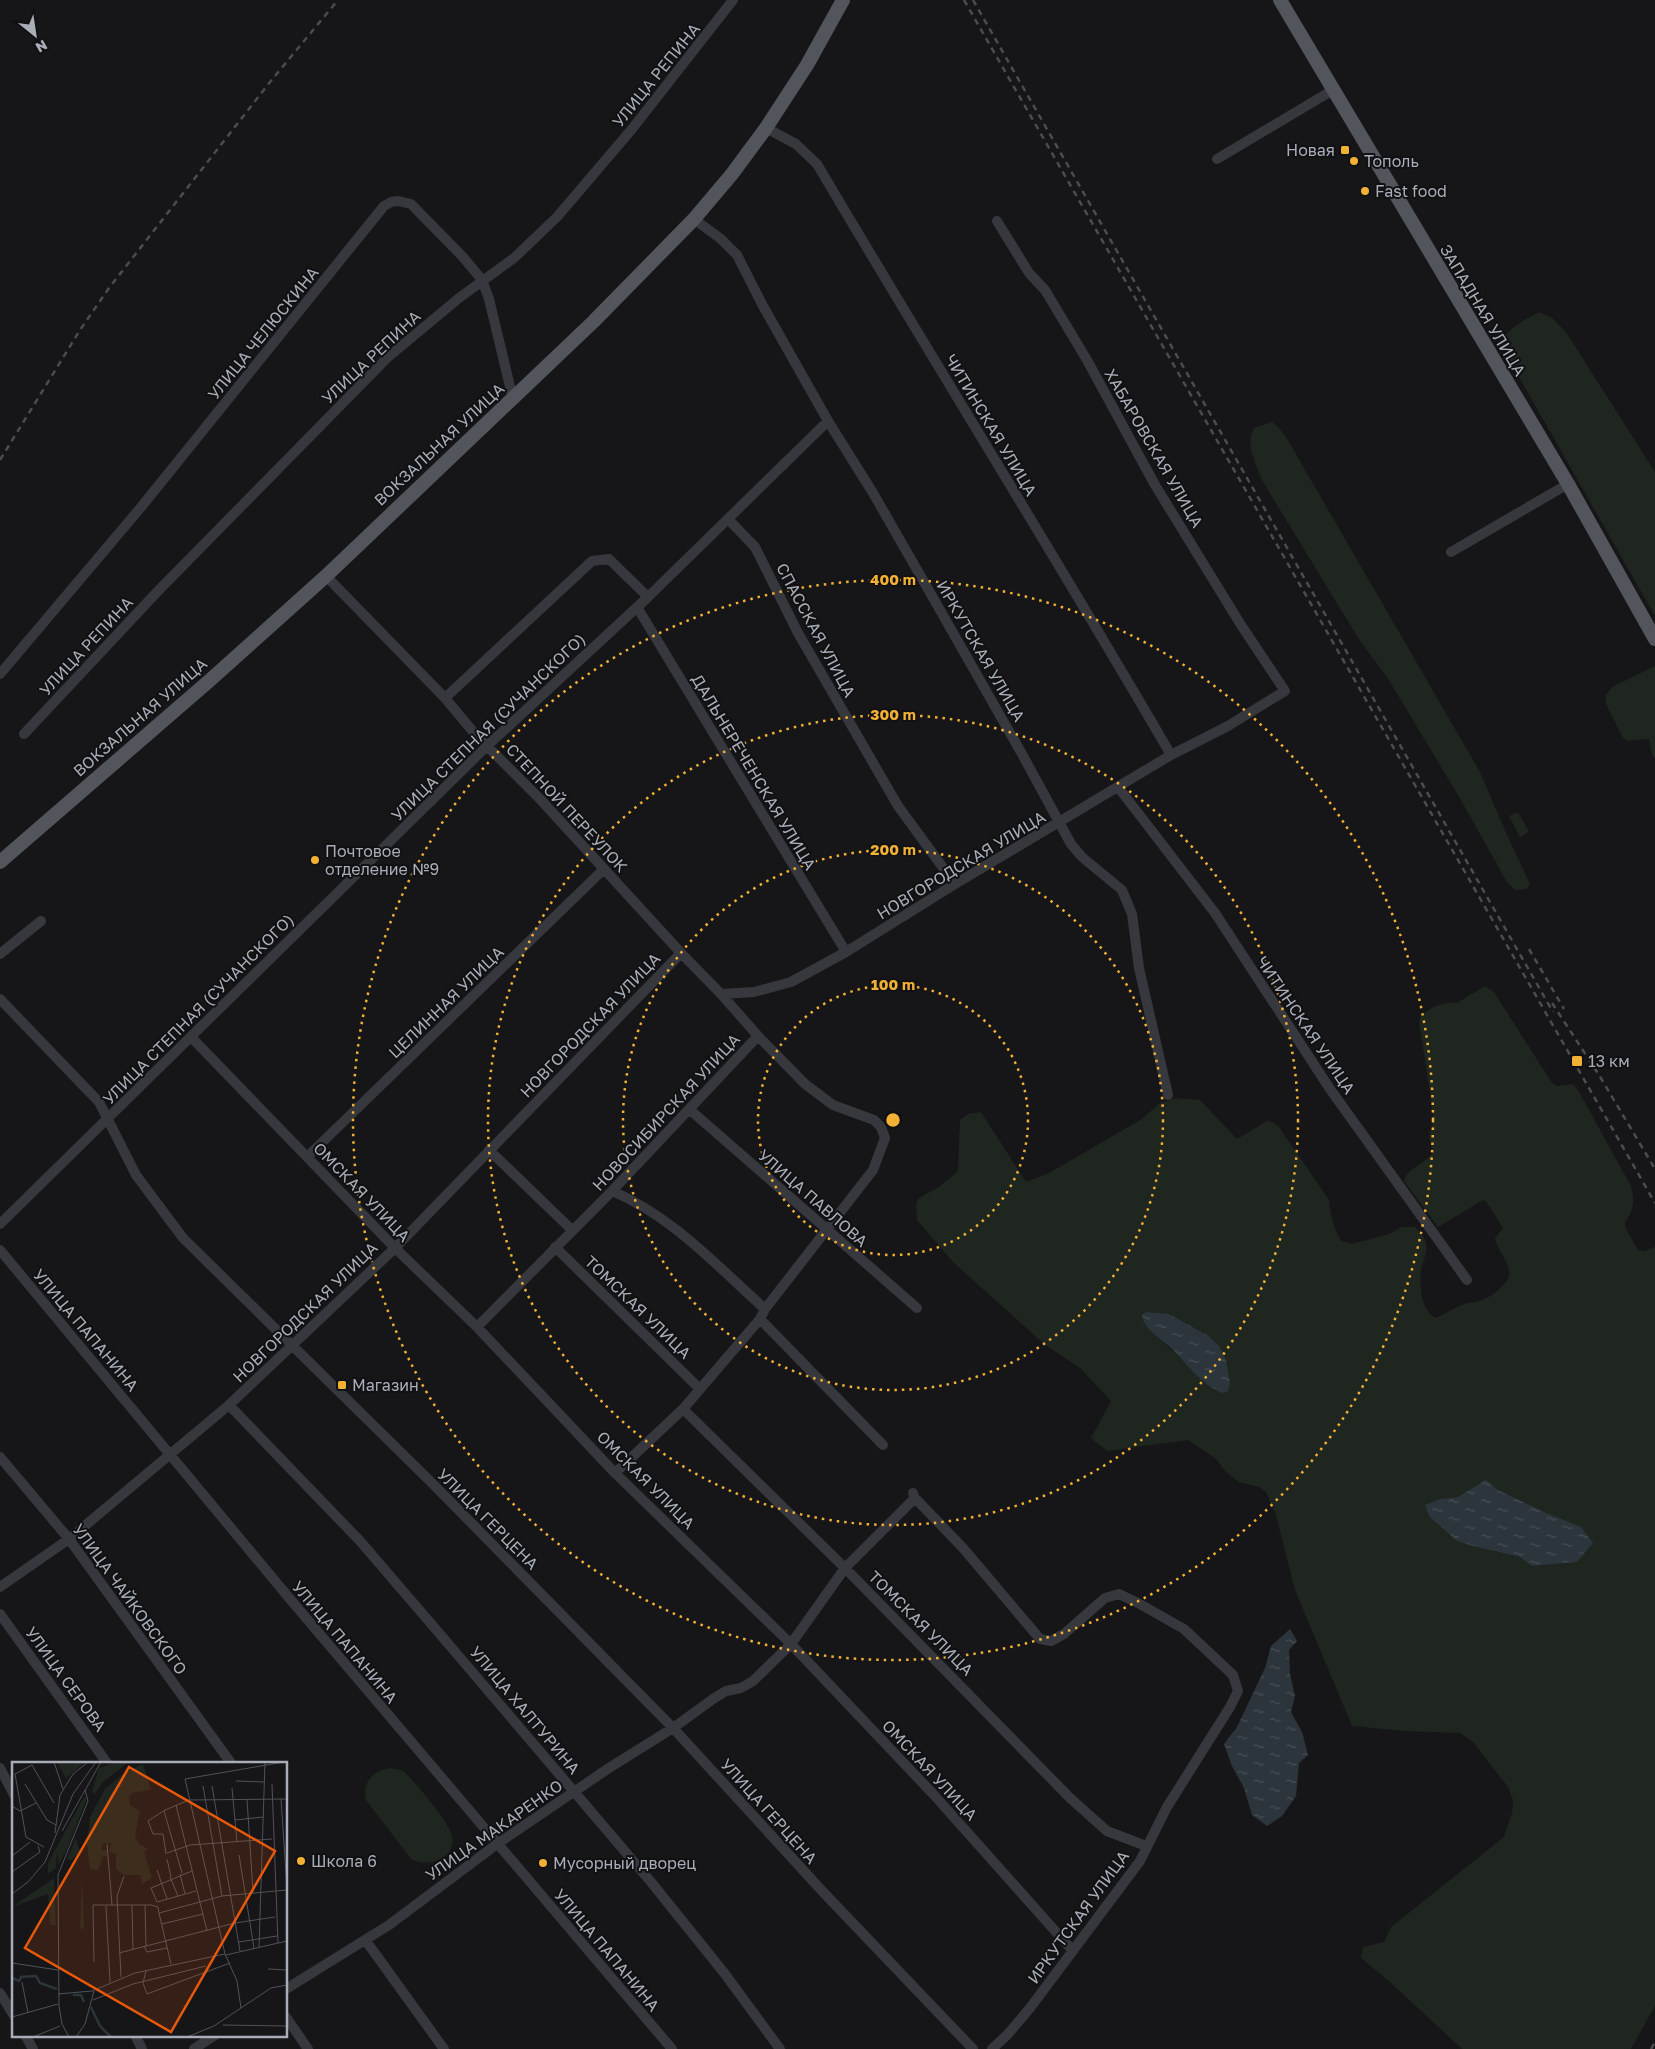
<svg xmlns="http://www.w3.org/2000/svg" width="1655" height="2049" font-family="'Golos Text',sans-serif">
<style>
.green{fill:#1e261f;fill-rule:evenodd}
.water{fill:url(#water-ripples)}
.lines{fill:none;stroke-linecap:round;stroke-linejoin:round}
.minor{stroke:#37383d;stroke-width:10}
.major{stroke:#53555c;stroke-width:14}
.rail{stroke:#4a4c52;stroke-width:2.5;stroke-dasharray:6 5;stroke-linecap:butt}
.ring{fill:none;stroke:#f2b134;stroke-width:2.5;stroke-dasharray:2.5 5}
.poi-dot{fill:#f2b134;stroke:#111113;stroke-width:2}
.labels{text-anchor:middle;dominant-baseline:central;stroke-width:4;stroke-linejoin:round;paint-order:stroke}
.street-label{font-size:16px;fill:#a8adb8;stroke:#111113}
.poi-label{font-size:16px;fill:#a8adb8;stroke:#111113;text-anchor:start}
.inset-river{fill:none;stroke:#2c353c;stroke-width:2.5}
.inset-road{fill:none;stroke:#505258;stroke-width:1}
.view{fill:#e8590c;fill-opacity:0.15;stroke:#e8590c;stroke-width:2.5}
.inset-edge{fill:none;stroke:#a8adb8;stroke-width:2.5}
.centre{fill:#f2b134;stroke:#111113;stroke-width:2.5}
.ring-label{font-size:15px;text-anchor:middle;font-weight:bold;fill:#f2b134;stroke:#111113;stroke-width:4;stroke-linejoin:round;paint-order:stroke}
</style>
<defs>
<pattern id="water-ripples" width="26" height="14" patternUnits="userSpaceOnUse" patternTransform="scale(1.25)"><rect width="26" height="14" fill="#2c353c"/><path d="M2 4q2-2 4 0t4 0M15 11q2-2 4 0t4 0" fill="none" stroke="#485056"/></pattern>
</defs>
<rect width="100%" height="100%" fill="#161618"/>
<path class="green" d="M1539,312L1551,317L1566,332L1655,472V616L1500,344C1508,328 1524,320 1539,312Z
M1272,422L1278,427L1286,437L1480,772L1507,835L1530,884L1526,889L1516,890L1508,884L1462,802L1387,677L1360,641L1263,482C1257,466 1244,445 1254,428Z
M1655,666V759L1652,755L1649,739L1628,741L1623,738L1606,704V695L1612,687Z
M1518,812L1529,832L1520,837L1509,816Z
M1485,986L1494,992L1552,1083L1557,1086L1573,1084L1578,1090L1631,1186C1635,1201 1634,1209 1625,1222V1227L1638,1250L1644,1251L1655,1247V2006L1631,2049H1462L1391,1983L1361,1958L1363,1947L1384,1942L1391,1927L1504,1837L1512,1813L1513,1801L1508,1787L1473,1742L1460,1733L1404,1731L1352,1726L1295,1590L1276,1515L1266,1492L1259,1487L1239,1482L1226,1472L1215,1458L1188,1440L1107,1451L1091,1438L1111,1401L1080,1368L1044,1344L953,1262L917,1220L916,1204L919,1198L939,1187L958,1171L960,1120L968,1114L981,1112L1026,1182L1049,1173L1142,1119L1160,1103L1176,1098L1200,1100L1236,1138H1239L1267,1121L1273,1122L1279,1127L1329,1200C1330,1215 1334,1228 1341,1241L1352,1244L1389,1234L1402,1227H1415C1420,1232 1425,1237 1426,1243C1428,1253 1422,1262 1421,1271C1419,1287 1421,1308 1435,1318C1445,1314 1454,1308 1464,1304C1468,1302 1474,1303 1479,1301C1490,1298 1512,1283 1509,1270C1507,1258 1497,1250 1495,1238L1503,1228L1486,1201L1483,1200L1438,1227L1404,1181C1407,1168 1426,1164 1433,1152L1429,1135L1434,1120L1419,1021L1422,1014L1435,1006L1451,1002L1457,1003ZM1169,1314L1209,1336L1219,1346L1181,1358L1150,1331ZM1486,1481L1498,1490L1549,1514L1577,1562L1532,1566L1521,1557L1493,1551L1426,1505L1440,1499L1458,1497Z
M389,1768C395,1769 400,1769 404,1772C414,1780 448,1822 451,1833C459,1858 429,1869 411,1859L366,1800C362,1782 372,1772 389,1768Z"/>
<path class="water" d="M1146,1312L1169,1314L1209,1336L1219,1346L1226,1361L1230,1383L1228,1391L1222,1393C1200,1383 1189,1366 1172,1349C1161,1338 1145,1332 1142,1315Z
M1486,1480L1498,1490L1549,1514L1581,1527L1593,1543L1577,1562L1532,1566L1520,1557L1473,1546L1457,1541L1429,1516L1425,1505L1440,1499L1458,1497Z
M1290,1629L1297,1641L1289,1650L1290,1674L1295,1696L1291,1712L1302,1732L1308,1755L1299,1763L1296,1796L1282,1816L1267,1826L1252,1815L1244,1788L1232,1766L1224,1744L1237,1727L1265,1668L1271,1646Z"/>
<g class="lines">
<path class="minor" d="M766,128L796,144L817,164C934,362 1056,557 1171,755
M1217,159L1333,90
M694,219L721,239L737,255L763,306L828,421L873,493L932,596L1022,754L1071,844L1082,857L1122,890L1132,914L1139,968L1168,1095
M728,519L755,547L798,633L898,806L955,884
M1451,552L1568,484
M326,576L445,698L475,734L540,799L681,953
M637,607L846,952
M0,674L142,506L371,222L384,206L391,202L398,201L411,204L463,257L482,280L489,299L513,399
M445,698L592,561L609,559L648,597
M24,734L158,591L387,358L459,298L514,258L557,217L632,129L733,0
M1118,787L1215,913L1330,1089L1467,1280
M0,954L41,921
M721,994L758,1036
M0,999L99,1102L136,1175L183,1238L433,1484L673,1728L824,1893L973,2049
M191,1037L395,1248L477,1327L615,1473L791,1644L934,1795L1073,1951
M689,1109L917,1308
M489,1150L572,1230
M308,1156L604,869
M612,1191C672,1216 717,1266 765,1309
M0,1224L487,746L648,597L828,421
M555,1247L700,1389
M0,1250L290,1599L672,2049
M760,1319L883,1445
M477,1327L612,1191L758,1036L805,1084L833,1105L874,1120L881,1127L885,1138L873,1170L765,1309L760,1319L683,1409L615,1473
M229,1405L360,1541L445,1640L651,1882L725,1974L780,2049
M683,1409L845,1568L1070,1798L1107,1831L1146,1846
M0,1457L69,1539L231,1763
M913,1493L915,1498L963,1548L1040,1639L1051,1641L1064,1634L1105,1598L1119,1594L1138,1603L1184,1629L1233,1675L1238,1691L1230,1707L1167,1807L1140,1861L1030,2008L1008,2034L992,2049
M0,1587L69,1539L229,1405L395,1248L681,953L721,994L754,992L791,982L846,952L955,884L1171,755L1228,726L1285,691L1241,625L1155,485L1087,360L1045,290L1029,273L997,221
M0,1614L107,1763
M0,1768L14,1795
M366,1941L444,2049
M286,1989L389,1925L497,1844L609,1768L673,1728L713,1699L726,1691L741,1688L753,1681L791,1644L845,1568L915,1498
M0,1993L14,2016
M286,2017L308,2049
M25,2035L33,2049
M135,2035L142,2049
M194,2049L215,2035"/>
<path class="major" d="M1280,0L1568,484L1655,639
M0,862L209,681L326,576L594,321L694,219L732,174L766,128L807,65L843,0"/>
<path class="rail" d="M964,0L1655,1203
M973,0L1553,1012
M0,460L80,330L109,288L270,82L338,0
M1529,949L1564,1009
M1552,1003L1599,1075L1655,1169
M1651,2049L1655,2042"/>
</g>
<g class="ring">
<circle cx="893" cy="1120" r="135"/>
<circle cx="893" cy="1120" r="270"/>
<circle cx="893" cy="1120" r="405"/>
<circle cx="893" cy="1120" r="540"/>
</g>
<g class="poi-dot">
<rect x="1340" y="145" width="10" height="10" rx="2.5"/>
<circle cx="1354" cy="161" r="5"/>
<circle cx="1365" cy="191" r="5"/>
<circle cx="315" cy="860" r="5"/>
<rect x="1571" y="1055" width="12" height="12" rx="2.5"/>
<rect x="337" y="1380" width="10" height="10" rx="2.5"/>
<circle cx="301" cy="1861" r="5"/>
<circle cx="543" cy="1863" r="5"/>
</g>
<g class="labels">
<g class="street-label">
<text transform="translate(656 75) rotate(-51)">УЛИЦА РЕПИНА</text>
<text transform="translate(1483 310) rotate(59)">ЗАПАДНАЯ УЛИЦА</text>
<text transform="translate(263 333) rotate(-51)">УЛИЦА ЧЕЛЮСКИНА</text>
<text transform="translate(371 357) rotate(-43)">УЛИЦА РЕПИНА</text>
<text transform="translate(991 425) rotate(59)">ЧИТИНСКАЯ УЛИЦА</text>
<text transform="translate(439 444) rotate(-43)">ВОКЗАЛЬНАЯ УЛИЦА</text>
<text transform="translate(1154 448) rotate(60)">ХАБАРОВСКАЯ УЛИЦА</text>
<text transform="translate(816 630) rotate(62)">СПАССКАЯ УЛИЦА</text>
<text transform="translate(86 646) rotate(-47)">УЛИЦА РЕПИНА</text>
<text transform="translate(981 651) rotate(60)">ИРКУТСКАЯ УЛИЦА</text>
<text transform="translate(140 717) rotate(-41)">ВОКЗАЛЬНАЯ УЛИЦА</text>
<text transform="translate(488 727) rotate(-44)">УЛИЦА СТЕПНАЯ (СУЧАНСКОГО)</text>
<text transform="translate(754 772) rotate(59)">ДАЛЬНЕРЕЧЕНСКАЯ УЛИЦА</text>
<text transform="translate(567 808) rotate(47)">СТЕПНОЙ ПЕРЕУЛОК</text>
<text transform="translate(961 865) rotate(-31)">НОВГОРОДСКАЯ УЛИЦА</text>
<text transform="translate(446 1002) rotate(-44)">ЦЕЛИННАЯ УЛИЦА</text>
<text transform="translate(198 1009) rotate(-45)">УЛИЦА СТЕПНАЯ (СУЧАНСКОГО)</text>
<text transform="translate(590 1025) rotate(-46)">НОВГОРОДСКАЯ УЛИЦА</text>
<text transform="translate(1306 1025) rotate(56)">ЧИТИНСКАЯ УЛИЦА</text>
<text transform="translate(666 1112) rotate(-47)">НОВОСИБИРСКАЯ УЛИЦА</text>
<text transform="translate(362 1192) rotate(46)">ОМСКАЯ УЛИЦА</text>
<text transform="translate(813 1198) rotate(41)">УЛИЦА ПАВЛОВА</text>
<text transform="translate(638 1307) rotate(44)">ТОМСКАЯ УЛИЦА</text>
<text transform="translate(305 1312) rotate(-44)">НОВГОРОДСКАЯ УЛИЦА</text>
<text transform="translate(86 1330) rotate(50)">УЛИЦА ПАПАНИНА</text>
<text transform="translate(646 1480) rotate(45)">ОМСКАЯ УЛИЦА</text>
<text transform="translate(488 1519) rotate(45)">УЛИЦА ГЕРЦЕНА</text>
<text transform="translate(130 1599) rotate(54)">УЛИЦА ЧАЙКОВСКОГО</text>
<text transform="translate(921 1623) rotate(45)">ТОМСКАЯ УЛИЦА</text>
<text transform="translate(345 1642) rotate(50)">УЛИЦА ПАПАНИНА</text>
<text transform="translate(66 1679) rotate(54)">УЛИЦА СЕРОВА</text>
<text transform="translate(525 1710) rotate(50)">УЛИЦА ХАЛТУРИНА</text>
<text transform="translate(930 1770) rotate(47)">ОМСКАЯ УЛИЦА</text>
<text transform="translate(769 1811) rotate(48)">УЛИЦА ГЕРЦЕНА</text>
<text transform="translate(494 1830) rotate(-35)">УЛИЦА МАКАРЕНКО</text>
<text transform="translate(1078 1917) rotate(-54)">ИРКУТСКАЯ УЛИЦА</text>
<text transform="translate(607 1950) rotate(50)">УЛИЦА ПАПАНИНА</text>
</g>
<g class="poi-label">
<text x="1335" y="150" text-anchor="end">Новая</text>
<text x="1364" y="161">Тополь</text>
<text x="1375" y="191">Fast food</text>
<text x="325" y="851">Почтовое<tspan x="325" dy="18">отделение №9</tspan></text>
<text x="1588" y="1061">13 км</text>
<text x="352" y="1385">Магазин</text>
<text x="311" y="1861">Школа 6</text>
<text x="553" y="1863">Мусорный дворец</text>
</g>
</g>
<g transform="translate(12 1762)">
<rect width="275" height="275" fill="#161618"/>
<path d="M131,2L139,28L120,31L117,36L118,43L128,49L123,74L127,82L136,87L132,90L140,116L130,122L128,113H111L104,107V92L97,90L99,81H91L89,88H95V94L91,95L86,108L78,107L75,82L78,55L93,27L111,12ZM72,35L75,36L54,89L47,102L45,90L44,106L36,112V101ZM64,76L68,90L59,98L55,97ZM70,114L72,163L70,168L68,166ZM42,116L44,163H38L36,132L0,145Z" fill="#1e261f"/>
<path d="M45,0H73L54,16ZM104,0H117L91,20L83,32L80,29L87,6Z" fill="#1e261f"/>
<path class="inset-river" d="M0,216L7,219L9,215L24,214L28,221L45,227M61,233H69L72,240M79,245L88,264L99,275"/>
<path class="inset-road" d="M42,0L51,27M224,19L252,20M13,22L35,58L44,63M260,22L266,181M191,24L210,134M200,24L228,189M220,26L225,80M235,37L241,130M269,37L275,126M164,43L195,169M0,44L8,49L24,41M152,49L170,111M223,58L251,55M50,69L89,0M43,71L48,33L61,12L76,0M95,82L100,143M32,85L14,75L3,12L20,3L42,41M155,91L178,83L260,77M154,92L151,72H141L136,59L153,48L177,38L275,37M227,93L242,186M0,94L18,80M155,97L159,115M145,108L155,137M180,109L139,126L145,140L184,129M0,110L28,90L26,84M168,112L173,132M158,115L166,134M0,132L16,120L33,100L61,32L84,0M120,143L121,187M133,143L134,184M94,144L98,220M147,151L159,202M150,162L191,152M227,180L265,174M132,184L135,190L155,186M247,185L253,0M107,191L223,161L263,155M213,192L173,17L272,0M214,193L275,179M82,200L81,143H139L146,145L147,151L210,134L275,128M0,201L46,208M256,207L275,208M134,209L131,221L135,232L218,201M109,215L105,134L112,114M10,220L16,251M46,232L80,229L123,211L213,192L225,219L229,246M81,238L121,222L194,204M0,255L46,242M211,263L275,264M21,275L48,264M57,275L50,262L47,244L46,113L76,39L73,28M64,275L73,262L82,229M175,275L202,264L259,226L275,223"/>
<path class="view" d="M117,5L263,89L159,270L13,186Z"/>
<rect width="275" height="275" class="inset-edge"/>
</g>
<circle cx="893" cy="1120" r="8" class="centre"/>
<g class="ring-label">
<text x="893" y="585">400 m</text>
<text x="893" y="720">300 m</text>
<text x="893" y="855">200 m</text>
<text x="893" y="990">100 m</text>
</g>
<g transform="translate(35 35) rotate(150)" stroke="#111113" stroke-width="4" paint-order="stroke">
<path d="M0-4L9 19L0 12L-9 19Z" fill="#a8adb8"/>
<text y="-8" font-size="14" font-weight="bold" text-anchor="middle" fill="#a8adb8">N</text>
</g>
</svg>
